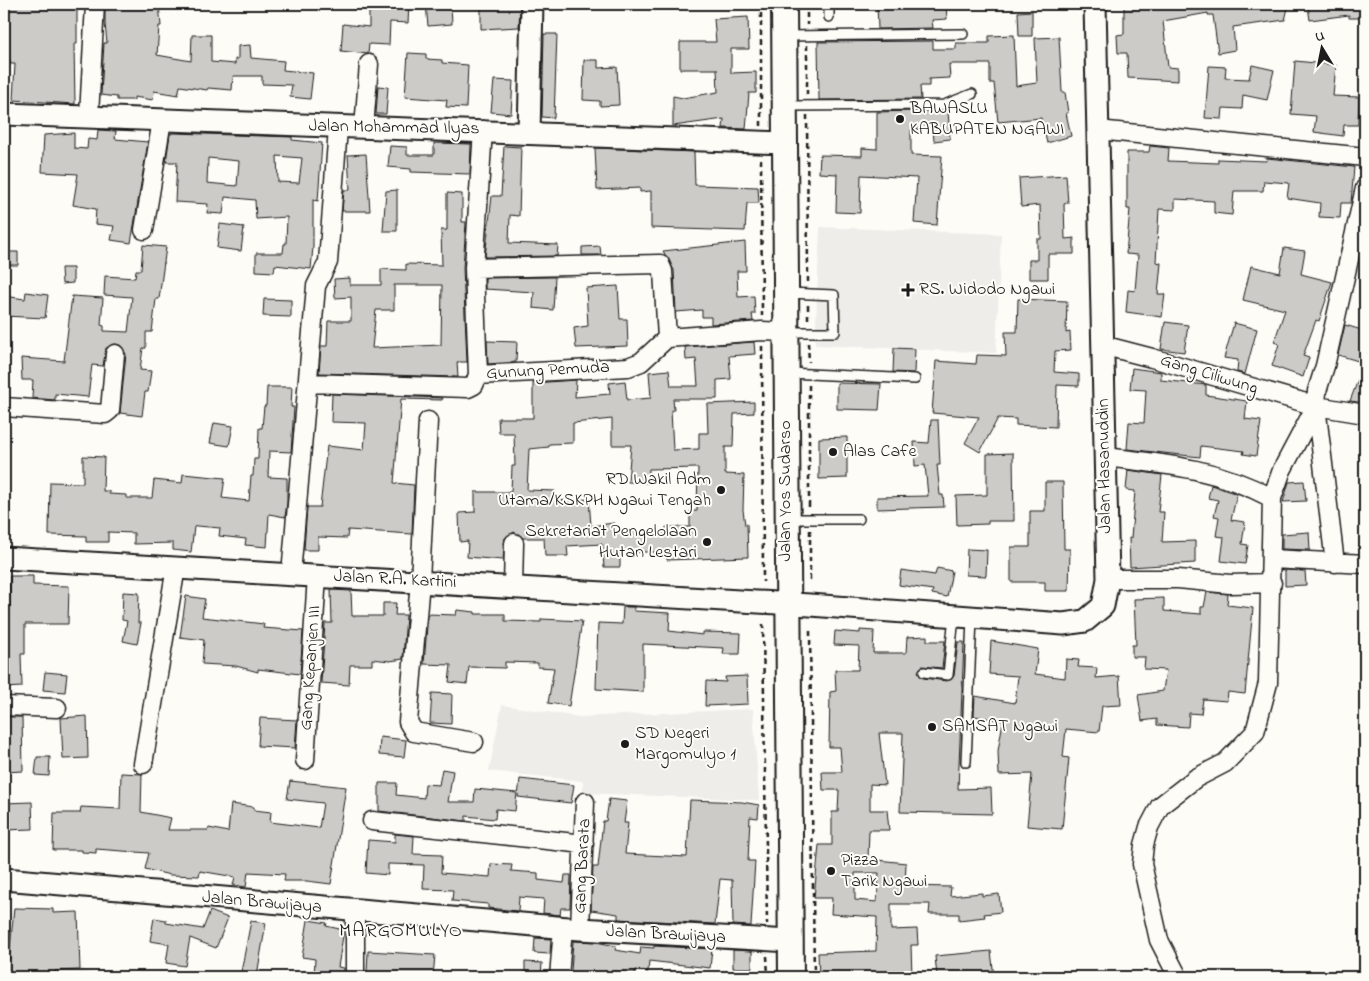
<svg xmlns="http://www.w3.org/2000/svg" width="1369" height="981" font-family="'Indie Flower',sans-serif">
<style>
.built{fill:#eeede9}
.building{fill:#cccbc8;stroke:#1c1c1c;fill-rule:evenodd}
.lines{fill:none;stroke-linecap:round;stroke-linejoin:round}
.service-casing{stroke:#1c1c1c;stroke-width:12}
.minor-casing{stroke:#1c1c1c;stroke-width:21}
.tertiary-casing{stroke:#1c1c1c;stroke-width:25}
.secondary-casing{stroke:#1c1c1c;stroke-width:28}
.path{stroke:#1c1c1c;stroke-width:2.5;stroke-dasharray:5 4;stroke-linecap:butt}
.service{stroke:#fdfcf7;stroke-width:9}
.minor{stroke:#fdfcf7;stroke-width:18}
.tertiary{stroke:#fdfcf7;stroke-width:21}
.secondary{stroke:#fdfcf7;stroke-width:24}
.poi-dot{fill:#1c1c1c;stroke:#fdfcf7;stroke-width:2}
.labels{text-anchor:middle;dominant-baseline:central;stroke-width:4;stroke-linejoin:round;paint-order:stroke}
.poi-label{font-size:18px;fill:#1c1c1c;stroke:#fdfcf7;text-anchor:start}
.street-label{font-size:18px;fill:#1c1c1c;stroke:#fdfcf7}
.quarter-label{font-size:20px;letter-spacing:1px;fill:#1c1c1c;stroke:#fdfcf7}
</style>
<rect width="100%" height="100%" fill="#fdfcf7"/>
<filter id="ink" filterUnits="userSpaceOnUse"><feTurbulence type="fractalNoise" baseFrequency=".02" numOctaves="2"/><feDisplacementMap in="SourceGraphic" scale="10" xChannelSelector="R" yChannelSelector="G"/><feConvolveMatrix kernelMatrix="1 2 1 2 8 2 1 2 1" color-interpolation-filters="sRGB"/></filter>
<g filter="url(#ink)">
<path class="built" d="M820,227L1001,234L996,353L815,345Z
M502,705L578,717L753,709L759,800L583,793V781L489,771Z
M4,929L98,977H4Z"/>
<path class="building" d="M4,4H77V44H74L75,104L13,100L15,64H10V60H4Z
M112,4H159L161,26H159L157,55L191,61L192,35H211V62L235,64V59H238V46L250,45L251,58L284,61L283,70L313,73L310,99L290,97L292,85L262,84V76H233L232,90L208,88L207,90L180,86L178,95L154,91L153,100L134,97V100H117V97L101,95L104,43H107L105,24V7L112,6Z
M369,4H409L408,23L390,22L389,45L369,44L368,54L341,51L343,24L369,27Z
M426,4H451L452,24L428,26Z
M481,4H520L519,27L481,29Z
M877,4H946L947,19L932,20L933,28L878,29Z
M1124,4H1289L1285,20L1233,27L1235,50L1218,53L1213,15H1208V13L1163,21L1168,67L1178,68V81L1128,78L1127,53H1118L1117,35L1124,34Z
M1335,4H1365V18H1349V15L1310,20L1308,7Z
M1032,11V36H1019L1018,12Z
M748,17L749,49H731V73L756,72V93H749L746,129L723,128L724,119L673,126V96L683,98L718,92L717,69H680V42H716L714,19Z
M544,34H557L554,118L542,117Z
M1014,35L1016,86L1037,83L1035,38L1059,37L1062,92H1065L1068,113H1066L1071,136L1047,143L1041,118L998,122L994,83H990V64H949L950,78L929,79V86H920L921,99L819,100L818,42L933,41V49H956V43H989V36Z
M408,53L426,54V59L442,60V63L468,65L466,108L446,107L447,100L405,97Z
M584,60H598V68L617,67L619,105L600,106V101L583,100Z
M1295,61L1336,65L1333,96L1359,97L1358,125H1344L1343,136L1314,132L1316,116L1291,114Z
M1252,65L1274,70L1267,100L1243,95L1242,109L1223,108L1222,119L1205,118L1209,66L1226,67L1225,78L1249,79Z
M494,80L513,81L511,114L491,112Z
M378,86L388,87L386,114H376Z
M948,110L950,139L934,141L933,129L911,130V155L942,156L937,225L914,223L917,178L861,175L860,213L836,212L837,174L819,173L820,155L862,156V148L877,149V112Z
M98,130L116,131L115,139L148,142L131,243L111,240L114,226L95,224L96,209L73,205L78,174L42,172L44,135L74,133V148L87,149L88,139L97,140Z
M174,133L292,137V140L322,143L318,201L313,200V247L311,269L275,265L274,272L256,271V253H283L284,244H286L287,217L256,219L255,200L225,197L223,214L207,213L208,204L175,202L177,162H166L170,134ZM277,156L302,158L299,183L278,182ZM208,158L239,161L237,186L207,183Z
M434,143L471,144L470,174L411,172V169L388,167L390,146L407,147V155H434Z
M504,146L521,147L519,216L510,215L509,243L558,245L557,256L485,257L492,196H501Z
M1150,146L1169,148L1168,161L1218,163V159L1266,161L1267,158L1354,167L1351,203H1341L1340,218L1319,217L1320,203L1287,198L1289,183L1264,181L1263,191H1234L1232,215L1214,213V201L1175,199V210L1159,209L1156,262L1161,263L1158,294H1165L1162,317L1126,312L1128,290L1135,291L1138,255L1126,254L1130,209H1127V152H1149Z
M595,148L694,152L695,185L758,187L759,203H747L745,231L651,228V191L640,192V188L597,190Z
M366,154L370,211H342L344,190H350L348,155Z
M1066,175L1068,203L1064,204L1065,239L1074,238V254H1048V279H1029V260H1037V239H1041L1040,205L1021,207L1019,178Z
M397,190V231H383L386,191Z
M447,193L462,194V222H466L463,268L467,362H457L458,377L319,373L321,346H327L328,321H351V297L335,298L334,279L350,278V285H381V269L406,270V264L442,265L441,230H447ZM394,285H442L441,345L372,348L376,310H394Z
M220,224L244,227L241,251L217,248Z
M745,242L746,271H737L738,297L754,296L755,314H752L753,321L711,324V317H702V310L676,312L674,270L663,251Z
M143,245L166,247L159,299H156L152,332H146V348H143L140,370L151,371L148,392H145L142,416L120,413L126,354L121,346L116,344L106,348L103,366L92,365L88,397L55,394V400L32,398L33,380H22L21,358L64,361L72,296L103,298L101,325L104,326V331L128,332L132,297L104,295L105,276L135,278L136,270H141Z
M600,246L601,255H582V247Z
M1284,248L1305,251L1301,274L1332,282L1319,321L1316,320L1303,356L1309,358L1303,377L1272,366L1279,344L1274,342L1285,310L1243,300L1251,266L1280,273Z
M4,252H18V265H4Z
M61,268H73V283L62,284Z
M555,277L553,310L533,308L534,292L485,289V278Z
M618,286L620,319H627L628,346L576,348L574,328L588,326L586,288Z
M26,292L48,295L45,318L4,316V296L25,299Z
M264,299L291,300V317L263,316Z
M1018,299L1067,301L1066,333L1070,332L1071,350L1055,351L1054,372L1079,374V386L1057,385L1056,427L1016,425V419L998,418L980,452L965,443L979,417L932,413L936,361L976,364L977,355L1006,356L1005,332H1017Z
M1165,322L1188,325L1184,352L1161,349Z
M1234,323L1257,329L1245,374L1237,372L1238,360L1224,358Z
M1345,325L1365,331V363L1338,355Z
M487,341L517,342L516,362L488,364Z
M754,342L755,354L729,356L731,379L717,380V399H673L674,410H671L673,450L699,449V433H708L707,404L754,402V413L734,414L733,447H725V474L744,475L743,510L745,525L747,524L748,557L667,560V552H620V567H604L602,544L567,546L568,556H545L544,538H523L514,532L505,538L503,560L467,557L468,541L460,542L459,513L475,512V492H511L512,466H515L514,433H499L498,418H533V383L576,380L575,397L610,394L609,383L625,381L627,400L651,398L649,372L669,370L671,386H698L696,359L686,360L685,347ZM612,419V445H631L628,482L648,483L649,469L698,468L697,511H690V527H666V531H615L614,523L591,526L589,499L555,501V491L527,490L529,449L549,447V444L573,443V423Z
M894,348L915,349L914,373L893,372Z
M1364,364L1365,403L1350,401Z
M1132,368L1161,372V380L1206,385V395L1247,401L1245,419L1261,421L1256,456L1243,454L1244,451L1201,446L1200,457L1127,449L1129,422L1144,423L1146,390L1130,389Z
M837,383L881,384L879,410L837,409Z
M267,387H292L291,407H294L291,452L269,451L268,477L287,478V503L285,517L269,514L267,547L245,545L246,539L219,536L220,528L197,526L194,527L191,552L173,550V543L134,544V533L108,532V542H86V536L49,535L50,482L83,483V456L104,457L103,491H109V494L126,495V498H152L154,480L182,483L183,474L225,478L222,498L249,501L251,476H253L254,459H258L259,428H262L264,406H266Z
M332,394L443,398L442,400L401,399L394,483L414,485L412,534L348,530L347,538L318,537V550H304L307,507H320L327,446L364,450L366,423L331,422Z
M931,420H938L940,465H937L940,495H943L944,507L877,509V497L928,496L925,465L915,466L914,442L929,443Z
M214,423L233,426L229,446L210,443Z
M847,437V478L819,479V438Z
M1013,453L1014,521H988V524L957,525L956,496L987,495V454Z
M1128,470L1162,475L1158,512H1164L1162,542L1195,541V563L1130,567L1129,538H1131L1135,491L1126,490Z
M1304,481L1306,501L1283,502L1289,482Z
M1045,482H1063L1064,549H1070L1069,591H1045V582H1011V547H1030V511H1045Z
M1211,485L1237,494L1231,520L1245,522L1242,544L1248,545L1245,564L1221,561L1224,537L1216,536L1219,517L1214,516L1218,500L1208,498Z
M1309,532L1310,550L1282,549V534Z
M967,549L987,550L986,576L966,575Z
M937,568L952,571L947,597L932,594L933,590L899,585L901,570L935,575Z
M1285,570L1305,571L1306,585L1285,586Z
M10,576H33V585L69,586L68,624H25V654H21L22,687L4,688V667H9Z
M331,590L351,591L352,616H383V603H396L395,615H406L403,659L390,661L372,659V665H350L349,685L321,683L325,623H332Z
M123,592L139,593L138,623H141L137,644L123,641L127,621L122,620Z
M1207,592L1228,594L1227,605L1253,608L1245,694L1228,692L1227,701L1203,699L1201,714L1189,713L1188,727L1157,725V719L1142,721L1138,695L1163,691L1166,670L1144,669L1145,657H1132V645H1136L1134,599L1164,598V611L1201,614V607H1204Z
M186,596L205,599L202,617L264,624L263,628L303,631L300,674L258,669V672L236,666L202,664L204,640L180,637Z
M623,607H634V611L670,613L669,631L703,635V632L741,633L740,654H723L724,648L643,644V692L596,689L598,623L622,624Z
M457,610L475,612V614H505V621L541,622V619L582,621L569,706L548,703L554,668L538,667V663L505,662V668L469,667L467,684L449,682L451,665L424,664L428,614L456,615Z
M860,630L874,631L873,653H906L907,637L927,636V641H945L942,668L922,666L918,672L923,678L947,681L954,676L958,642H964L958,789L991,788L992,814L900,812L903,733H879L885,785L870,784V810H887L889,830H869L868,859L906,863L905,886L951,887L950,896L982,893V896L999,894L1001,912L984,914L985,917L959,920V914H929L930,904H891V930L917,929L918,945H911L912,977H819L818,953L876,951L877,917L831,914L832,898H814L819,845H832V812H838L839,790H823L822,772H842L840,747H829L830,692L836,691L835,670H858L859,646L834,645L835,631L860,633ZM855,873H879L877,902L855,900Z
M991,641L1038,649L1035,674L1065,678L1066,659L1079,660L1078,667L1097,668L1096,678L1119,676L1121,705L1102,706L1099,732L1066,729L1063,757L1069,758L1062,829L1027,826L1032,774L999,775L998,751L1003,721L974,716L975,696L1015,703L1018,676L989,674Z
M45,672L67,674L65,692L43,690Z
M747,676L748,704L705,706L706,681L726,682L725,677Z
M432,693L452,694L451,724L430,723Z
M87,716L88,758L63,759L61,718Z
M4,717H22L23,771L4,772Z
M260,718L297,720L295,748L258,746Z
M380,737L406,740L404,757L379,755Z
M37,757H50L49,776L35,775Z
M442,769L453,771L448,802H474L475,789L517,793L515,811L496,809L495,819L466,816V821L379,811V783H397L396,795L424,798L425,784L439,785Z
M121,773L142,774L141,812L171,818L168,830H208L209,828L228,832L231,804L254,807V810L271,812L270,822L319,828L323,803L287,799L290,781L346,787L331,884L307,881H284L285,874L248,872L246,887L233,885L235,877L200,871L199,876L170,875L145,869L149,853L96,849V853L82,852V850H53L54,813H80L81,807L120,809Z
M520,779L574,785L571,803L518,797Z
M609,799L627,801L624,823H628L625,854L687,857L690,800L742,802L759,805L758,818L750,817L748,861H755L751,926L733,925L732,880L720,879L715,924L618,919V914L591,910L593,867H598L603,821H606Z
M32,802L33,829L4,830V803Z
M395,834L414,836L413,854L442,855L441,873L490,877L491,864L512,865L511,871L538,873V880L564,883L565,875H571L570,908H561L560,915L543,913L544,899L519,897L518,911L488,908V904L452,901L453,890L423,889L424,865L388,864V875L366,873L368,840L395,842Z
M14,908L53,909V913L78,912L80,970L55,971V977H4V960H9Z
M210,911L228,918L216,948L190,938L185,966L166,963L169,944L150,941L154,918L166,920V923L203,929Z
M308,920L327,923L326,926L344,930L338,967L344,968V977H314L315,959L302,957Z
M251,921L266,923L257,975L241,972Z
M535,938L551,939L550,954L534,953Z
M573,941L596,942L616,946L615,950L640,954L641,947L654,948V946L712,949L710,968L649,961L648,972L635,970V974L614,971L613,976L571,972Z
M733,950L752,951V968H733Z
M368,951L435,955L433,977L367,973Z
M991,951L994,977H937L935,956Z
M525,962L542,963L541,977H525Z"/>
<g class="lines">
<defs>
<path id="service" d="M829,4V17
M784,36L963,34
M787,106L944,105L972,94
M786,332H835L834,295L788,293
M788,373L915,379
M789,519H859
M924,672L948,675L954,616
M966,762L972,618"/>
<path id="minor" d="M89,116L95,4
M364,128L369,64
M1098,130L1365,157
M144,230L162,120
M474,268L660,264L663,271L667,338
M1102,345L1152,358L1316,406L1365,414
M478,375L474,268L483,130
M308,383L468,388L474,385L478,375L628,367L641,362L667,338L762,331L785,332
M1316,406L1335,563
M4,407L105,414L110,410L115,354
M428,421L420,581L408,722L414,732L474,742
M1105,457C1167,464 1216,468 1272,498
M1272,559L1365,564
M291,574L316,286L328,262L338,128
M1108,579H1178L1230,584L1272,583
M513,587L514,543
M4,706L57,708
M305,760L317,576
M143,764L176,567
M372,821L584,844
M580,929L585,802
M355,977V911
M559,977L563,928
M1178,977L1159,940L1142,864L1144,845L1149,827L1160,806L1196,778L1225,763L1255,732L1268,683L1272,498L1282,470L1316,406L1317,391L1325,366L1365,188"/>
<path id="tertiary" d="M4,114L784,143
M529,133L532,4
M4,558L810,605L1063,624L1085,621L1103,606L1108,579L1095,4
M4,879L580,929L790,941"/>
<path id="secondary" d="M784,4L791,977"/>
</defs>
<use href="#service" class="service-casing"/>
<use href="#minor" class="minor-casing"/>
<use href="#tertiary" class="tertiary-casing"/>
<use href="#secondary" class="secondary-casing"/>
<path class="path" d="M807,4V25
M807,95V45
M807,115L808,282
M761,126V4
M761,159L762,316
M808,305V322
M808,343L809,362
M762,346L763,582
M809,385V507
M810,530V581
M763,624L767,924
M810,631L814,977
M767,956L768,977"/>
<use href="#service" class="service"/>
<use href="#minor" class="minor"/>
<use href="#tertiary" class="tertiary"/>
<use href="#secondary" class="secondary"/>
</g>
</g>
<g class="poi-dot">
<circle cx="900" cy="119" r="5"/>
<path d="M905.5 282.5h5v5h5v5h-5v5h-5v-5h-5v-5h5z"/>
<circle cx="833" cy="452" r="5"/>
<circle cx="721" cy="490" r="5"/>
<circle cx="707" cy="542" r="5"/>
<circle cx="932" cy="727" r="5"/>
<circle cx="625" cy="744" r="5"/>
<circle cx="831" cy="871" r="5"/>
</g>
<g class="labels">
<g class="poi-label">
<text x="910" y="109">BAWASLU<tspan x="910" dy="21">KABUPATEN NGAWI</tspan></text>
<text x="919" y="290">RS. Widodo Ngawi</text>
<text x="843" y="452">Alas Cafe</text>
<text x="711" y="480" text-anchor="end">RD Wakil Adm<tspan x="711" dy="21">Utama/KSKPH Ngawi Tengah</tspan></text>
<text x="697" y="532" text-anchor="end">Sekretariat Pengelolaan<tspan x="697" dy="21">Hutan Lestari</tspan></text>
<text x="942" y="727">SAMSAT Ngawi</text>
<text x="635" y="734">SD Negeri<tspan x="635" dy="21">Margomulyo 1</tspan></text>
<text x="841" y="861">Pizza<tspan x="841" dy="21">Tarik Ngawi</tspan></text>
</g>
<g class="street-label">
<text transform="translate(394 128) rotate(1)">Jalan Mohammad Ilyas</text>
<text transform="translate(548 371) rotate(-3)">Gunung Pemuda</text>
<text transform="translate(1209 375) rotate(17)">Gang Ciliwung</text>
<text transform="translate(1105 466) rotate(-91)">Jalan Hasanuddin</text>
<text transform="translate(786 491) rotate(-90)">Jalan Yos Sudarso</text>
<text transform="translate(395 580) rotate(3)">Jalan R.A. Kartini</text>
<text transform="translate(311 668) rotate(-86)">Gang Kepanjen III</text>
<text transform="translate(583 866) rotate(-87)">Gang Barata</text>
<text transform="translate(262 903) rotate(5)">Jalan Brawijaya</text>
<text transform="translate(666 935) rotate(3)">Jalan Brawijaya</text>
</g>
<g class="quarter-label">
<text x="401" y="931">MARGOMULYO</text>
</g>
</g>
<rect width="1369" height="981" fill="none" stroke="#fdfcf7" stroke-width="20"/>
<rect x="10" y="10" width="1349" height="961" fill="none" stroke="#1c1c1c" stroke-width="2" filter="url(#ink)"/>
<g transform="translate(1322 48) rotate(350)" stroke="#fdfcf7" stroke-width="4" paint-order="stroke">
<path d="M0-4L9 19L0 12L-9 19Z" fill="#1c1c1c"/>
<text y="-8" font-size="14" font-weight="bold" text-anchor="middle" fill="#1c1c1c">U</text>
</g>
</svg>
